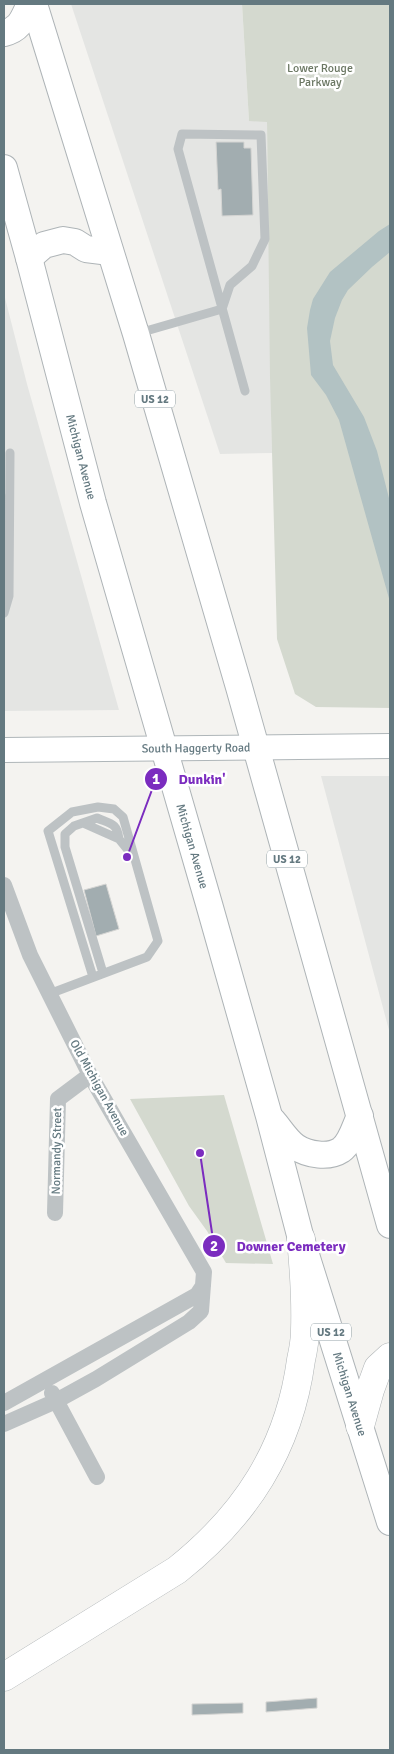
<svg xmlns="http://www.w3.org/2000/svg" width="394" height="1754" font-family="Signika,sans-serif">
<style>
.built{fill:#e4e5e3}
.green{fill:#d4d9cf}
.water{fill:#b2c2c3}
.building{fill:#a2adb0;stroke:#d5d5d3}
.lines{fill:none;stroke-linecap:round;stroke-linejoin:round}
.secondary-casing{stroke:#afb6b9;stroke-width:26}
.primary-casing{stroke:#aeb4b7;stroke-width:28}
.motorway-casing{stroke:#b0b5b7;stroke-width:29}
.service{stroke:#bdc2c4;stroke-width:9}
.minor{stroke:#bdc2c4;stroke-width:16}
.secondary{stroke:#fff;stroke-width:24}
.primary{stroke:#fff;stroke-width:26}
.motorway{stroke:#fff;stroke-width:28}
.labels{text-anchor:middle;dominant-baseline:central;stroke-width:5;stroke-linejoin:round;paint-order:stroke}
.shield{fill:#fff;stroke:#92a1a6;stroke-width:1}
.shield-label{font-size:11px;font-weight:bold;fill:#647980}
.park-label{font-size:12px;fill:#6b7763;stroke:#fff}
.street-label{font-size:12px;fill:#647980;stroke:#fff}
.leader{fill:none;stroke:#7b2cbf;stroke-width:2}
.callout-dot{fill:#7b2cbf;stroke:#fff;stroke-width:2}
.mark-label{font-size:15px;text-anchor:middle;font-weight:bold;fill:#fff}
.callout-label{font-size:14px;text-anchor:middle;font-weight:bold;fill:#7b2cbf;stroke:#fff;stroke-width:5;stroke-linejoin:round;paint-order:stroke}
</style>
<rect width="100%" height="100%" fill="#f4f3f0"/>
<path class="built" d="M71,4H242L249,121H267L272,453L220,454Z
M4,294L27,384L119,710L4,711Z
M321,776H390V1034Z"/>
<path class="green" d="M242,4H390V708L316,707L295,694L277,639L270,377L267,122L249,121Z
M224,1095L273,1264L226,1263L207,1231L189,1206L130,1099Z"/>
<path class="water" d="M390,224V252L372,267L348,290L342,300L335,318L330,341L333,365L364,417L377,451L390,502V602L339,420L326,395L311,375L307,328L310,310L313,299L330,272L379,231Z"/>
<path class="building" d="M216,142H244V148H251L253,215L222,216L221,189L218,190Z
M4,494H6V597H4Z
M106,884L119,929L96,936L84,890Z
M317,1698V1708L266,1712V1702Z
M243,1703V1713L192,1715V1704Z"/>
<g class="lines">
<defs>
<g id="secondary">
<path id="s1" d="M4,750L390,746"/>
</g>
<g id="primary">
<path d="M34,4L136,334L239,687L390,1225"/>
<path d="M4,33C21,29 23,18 30,4"/>
<path id="s2" d="M4,168L29,258L93,503L209,904L269,1116L301,1239L390,1522"/>
<path d="M29,258L44,245L63,240L75,242L86,249L110,252"/>
<path d="M273,1121C280,1129 287,1141 296,1147C308,1155 329,1158 341,1150C351,1143 355,1126 360,1116"/>
</g>
<path id="motorway" d="M360,1426L370,1390L378,1368L390,1357
M4,1677L177,1570C246,1515 289,1449 301,1360C303,1351 305,1340 305,1330C306,1300 304,1270 301,1239"/>
</defs>
<use href="#secondary" class="secondary-casing"/>
<use href="#primary" class="primary-casing"/>
<use href="#motorway" class="motorway-casing"/>
<path class="service" d="M222,309L230,285L252,266L265,239L261,135L182,134L178,149L245,391
M139,333L222,309
M4,613L9,596L10,453
M83,823L119,839L132,855
M103,973L65,847V834L74,826L97,818C111,824 117,823 119,839
M49,994L147,957L158,941L123,817L114,809L98,807L72,812L48,831L93,977"/>
<path class="minor" d="M4,885L30,955L90,1075L204,1272L201,1311L189,1322L96,1379L56,1401L4,1424
M55,1213L58,1099L90,1075
M52,1393L97,1477
M4,1403L197,1295L203,1286"/>
<use href="#secondary" class="secondary"/>
<use href="#primary" class="primary"/>
<use href="#motorway" class="motorway"/>
</g>
<g class="labels">
<g class="shield">
<rect x="135" y="390.5" width="40" height="17" rx="4"/>
<rect x="267" y="850.5" width="40" height="17" rx="4"/>
<rect x="311" y="1323.5" width="40" height="17" rx="4"/>
</g>
<g class="shield-label">
<text x="155" y="399">US 12</text>
<text x="287" y="859">US 12</text>
<text x="331" y="1332">US 12</text>
</g>
<g class="park-label">
<text x="320" y="68">Lower Rouge<tspan x="320" dy="14">Parkway</tspan></text>
</g>
<g class="street-label">
<text stroke="none"><textPath href="#s2" startOffset="299">Michigan Avenue</textPath></text>
<text stroke="none"><textPath href="#s1" startOffset="192">South Haggerty Road</textPath></text>
<text stroke="none"><textPath href="#s2" startOffset="704">Michigan Avenue</textPath></text>
<text transform="translate(99 1088) rotate(61)">Old Michigan Avenue</text>
<text transform="translate(57 1151) rotate(-89)">Normandy Street</text>
<text stroke="none"><textPath href="#s2" startOffset="1274">Michigan Avenue</textPath></text>
</g>
</g>
<path class="leader" d="M127 857L156 779M200 1153L214 1246"/>
<g class="callout-dot">
<circle cx="127" cy="857" r="5"/>
<circle cx="200" cy="1153" r="5"/>
<circle cx="156" cy="779" r="12"/>
<circle cx="214" cy="1246" r="12"/>
</g>
<g class="mark-label">
<text x="156" y="784">1</text>
<text x="214" y="1251">2</text>
</g>
<g class="callout-label">
<text x="202" y="784">Dunkin'</text>
<text x="291" y="1251">Downer Cemetery</text>
</g>
<rect width="394" height="1754" fill="none" stroke="#647980" stroke-width="10"/>
</svg>
